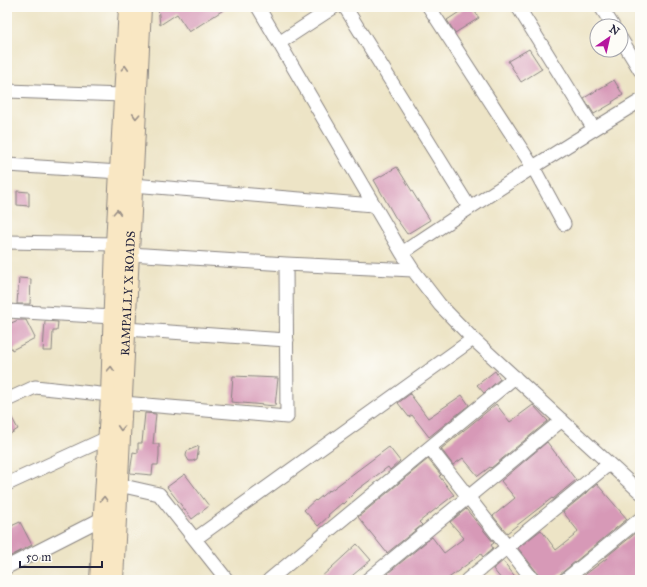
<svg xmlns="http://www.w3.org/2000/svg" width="647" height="587" font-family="'IM FELL Great Primer',serif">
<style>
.building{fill:#d799b7}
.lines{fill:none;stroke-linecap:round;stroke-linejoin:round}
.street-casing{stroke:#888380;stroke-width:15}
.secondary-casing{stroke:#888380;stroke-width:20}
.street{stroke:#fff;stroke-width:13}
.secondary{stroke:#f9e7c3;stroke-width:18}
.oneway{stroke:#988e86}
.labels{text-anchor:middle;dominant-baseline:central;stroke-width:3;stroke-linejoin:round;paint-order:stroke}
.street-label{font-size:12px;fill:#22223b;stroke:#fdfcf7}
</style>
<rect width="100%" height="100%" fill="#fdfcf7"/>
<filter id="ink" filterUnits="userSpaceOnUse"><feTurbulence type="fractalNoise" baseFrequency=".025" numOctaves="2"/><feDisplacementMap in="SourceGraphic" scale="8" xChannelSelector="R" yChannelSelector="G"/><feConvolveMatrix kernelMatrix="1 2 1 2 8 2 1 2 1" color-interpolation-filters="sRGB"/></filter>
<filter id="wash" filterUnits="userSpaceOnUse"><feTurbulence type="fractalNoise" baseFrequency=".012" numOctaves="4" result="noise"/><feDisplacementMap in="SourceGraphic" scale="16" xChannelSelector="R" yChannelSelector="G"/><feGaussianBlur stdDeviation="0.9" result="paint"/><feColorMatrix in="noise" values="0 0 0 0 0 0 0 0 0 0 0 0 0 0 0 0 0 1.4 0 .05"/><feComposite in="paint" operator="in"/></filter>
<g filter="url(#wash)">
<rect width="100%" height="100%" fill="#ede4c6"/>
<g id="blocks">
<path class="building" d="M158,7H228L189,32L177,14L160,25Z
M467,7H472L479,18L455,33L447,20Z
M529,49L542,69L521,82L508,61Z
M614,80L623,95L612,102L613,103L594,114L584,98Z
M397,167L430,220L407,234L395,217L374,180Z
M17,191L29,192V206L17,205Z
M19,278L31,279L30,304H17Z
M18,320H26L35,338L12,350L7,339V325Z
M45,321L58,322L57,331H53L52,351H43Z
M495,371L500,379L484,393L477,385Z
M233,376L278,378L275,406L231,402Z
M410,394L428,418L462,395L469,405L429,437L412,415L409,417L398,403Z
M496,404L510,422L533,405L548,421L491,468L490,467L478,476L463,458L453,465L441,449Z
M7,409L18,429L7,436Z
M145,413L156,414L153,444H159V455L158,465H153L152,475L130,473L133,452L138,453V443H142Z
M547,442L576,480L553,499L552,498L507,533L493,516L515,498L501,481Z
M199,446L197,459L193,461H189L186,456L187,451Z
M389,447L400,461L390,470L388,467L357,490L343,504L342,503L328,515L329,516L318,526L304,510L315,500L316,501L329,490L330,491Z
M428,459L441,475L439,476L454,495L419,522L422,525L387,553L358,517Z
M185,474L209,506L192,519L167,487Z
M597,484L627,519L553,580H541L539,575L518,548L541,530L556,550L574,536L578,531L563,512Z
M466,509L494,543L491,545L493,548L483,557L481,554L446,580H394L388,573L432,537L444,553L464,538L450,522Z
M20,522L32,545L7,558V528Z
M637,532L640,536V580H578L607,558L606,557Z
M357,544L371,560L347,580H318Z
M503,561L517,579L520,577L523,580H502L493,569Z"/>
</g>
</g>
<g filter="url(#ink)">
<use href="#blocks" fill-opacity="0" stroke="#888380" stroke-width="1"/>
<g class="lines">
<defs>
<path id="street" d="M258,7L402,253
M345,7L469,207
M429,7L533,167L564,224
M518,7L594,129
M601,7L613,26
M621,39L640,70
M279,43L334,7
M7,91L123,95
M640,101C559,150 480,200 402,253L413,270L440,305L473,339L640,492
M7,165L120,172
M133,185L373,205
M7,242L115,244
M130,254L286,264L413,270
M7,311L113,317
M126,329L287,340
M7,400L35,387L110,395
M123,403L287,417L286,264
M430,448L533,580
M7,484L107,438
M119,485L159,494L227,580
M195,539L473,339
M7,567L103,518
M269,580L515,377
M367,580L562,420
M467,580L609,464
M565,580L640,519"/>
<g id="secondary">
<path d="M99,580L110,395L115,244L128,7"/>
<path id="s1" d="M114,580L142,7"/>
</g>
</defs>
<use href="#street" class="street-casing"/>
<use href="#secondary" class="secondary-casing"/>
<use href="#street" class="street"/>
<use href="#secondary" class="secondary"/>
</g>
<defs><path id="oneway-chevron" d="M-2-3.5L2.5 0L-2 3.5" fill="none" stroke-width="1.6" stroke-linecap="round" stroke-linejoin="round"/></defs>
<g class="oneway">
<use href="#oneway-chevron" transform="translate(125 68) rotate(-87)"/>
<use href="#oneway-chevron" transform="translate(136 116) rotate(93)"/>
<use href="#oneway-chevron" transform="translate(117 212) rotate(-87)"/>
<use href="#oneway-chevron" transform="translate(111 369) rotate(-87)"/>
<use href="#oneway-chevron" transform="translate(121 428) rotate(93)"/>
<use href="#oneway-chevron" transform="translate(104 499) rotate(-88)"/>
</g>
</g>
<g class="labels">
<g class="street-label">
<text stroke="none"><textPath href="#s1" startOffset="287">RAMPALLY X ROADS</textPath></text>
</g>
</g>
<rect width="647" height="587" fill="none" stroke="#fdfcf7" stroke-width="24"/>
<g transform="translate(609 38) rotate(34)"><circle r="19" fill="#fdfcf7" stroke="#a5a5ac"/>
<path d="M0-3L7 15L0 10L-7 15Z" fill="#b5179e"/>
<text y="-6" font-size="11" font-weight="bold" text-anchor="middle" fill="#22223b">N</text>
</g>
<path d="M20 561v6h82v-6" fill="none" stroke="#22223b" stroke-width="2"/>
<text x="26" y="561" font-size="12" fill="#22223b" stroke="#fdfcf7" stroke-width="3" paint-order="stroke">50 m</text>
</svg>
